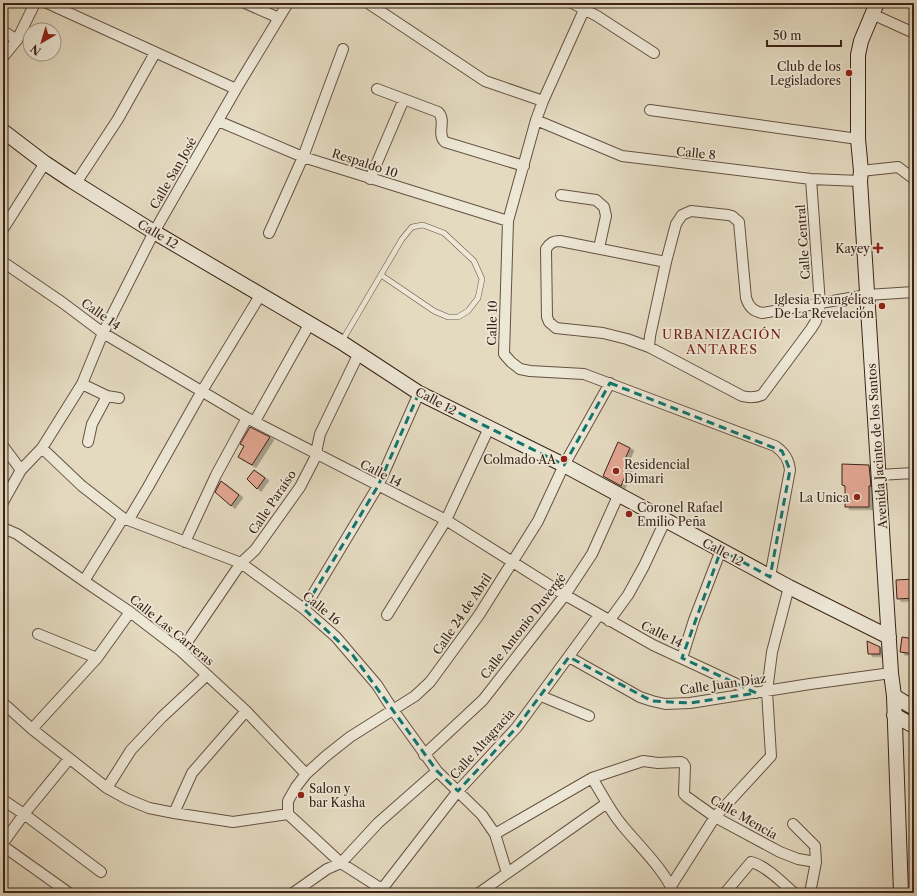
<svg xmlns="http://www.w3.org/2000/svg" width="917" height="896" font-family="'Libre Caslon Text',serif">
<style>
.building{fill:#e3a692;stroke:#3b2318;filter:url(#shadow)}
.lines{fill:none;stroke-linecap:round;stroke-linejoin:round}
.lane-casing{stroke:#655142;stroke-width:6}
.street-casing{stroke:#655142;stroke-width:12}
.secondary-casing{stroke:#3b2318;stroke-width:16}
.lane{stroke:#ede7d6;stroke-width:5}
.street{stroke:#ede7d6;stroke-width:10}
.secondary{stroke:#ede7d6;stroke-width:14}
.marked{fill:none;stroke:#0f766e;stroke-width:3;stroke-dasharray:8 5;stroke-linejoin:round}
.poi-dot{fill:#8f2418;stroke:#ede7d6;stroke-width:1.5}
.labels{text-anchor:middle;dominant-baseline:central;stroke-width:3.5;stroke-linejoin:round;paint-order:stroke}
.poi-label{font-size:12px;fill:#3b2318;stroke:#ede7d6;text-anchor:end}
.street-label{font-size:12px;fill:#3b2318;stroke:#ede7d6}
.neighbourhood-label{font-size:13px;letter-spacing:1px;fill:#7a1f14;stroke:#ede7d6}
</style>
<defs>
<filter id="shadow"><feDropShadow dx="4" dy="2.5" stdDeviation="0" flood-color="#0004"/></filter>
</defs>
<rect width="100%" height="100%" fill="#e4dac0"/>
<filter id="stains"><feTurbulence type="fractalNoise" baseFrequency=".005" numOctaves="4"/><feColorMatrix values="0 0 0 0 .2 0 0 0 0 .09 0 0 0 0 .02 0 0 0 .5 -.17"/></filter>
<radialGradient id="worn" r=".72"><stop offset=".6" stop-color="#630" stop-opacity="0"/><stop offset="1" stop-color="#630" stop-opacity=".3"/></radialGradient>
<path class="building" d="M250,427L270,437L252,465L238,457L244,446L240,444Z
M618,442L630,448L625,459L631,461L621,486L603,476Z
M842,464L869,465L871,486H869V507H845V486L842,485Z
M254,470L265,478L257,489L247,479Z
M221,481L239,495L231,506L215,492Z
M914,579V598L897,599L896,580Z
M902,637L914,639V654L900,652Z
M867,641L880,647V654H868Z"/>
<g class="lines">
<defs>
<path id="lane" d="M342,341L402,239L412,227L423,225L444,233L474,261L482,279L478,298L468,311L458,317H448L434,311L381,275"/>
<path id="street" d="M47,3L236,89
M245,3L279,18
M368,3L485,81L543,101
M572,3L597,16L654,53
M592,3L584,10L543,101L536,120L508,221L504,354L511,362L520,369L530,371L584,374L775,446C784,452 789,459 790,470L770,577
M872,14L914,33
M3,31L17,40
M3,57L17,40L35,3
M377,89L438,112C447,120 436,134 445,142L524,166
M650,110L858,139
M536,120L622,156L811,179L860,181
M218,121L303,157L508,221
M861,171L898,167L914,179
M370,179L404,99
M76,183L118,119L155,53
M561,195L596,200L604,207L606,216L599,248
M3,229L45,163
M269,233L303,157L343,49
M3,262L63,303L103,333L247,418L446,520L565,595L653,645L756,693
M666,262L560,241C553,241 550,243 546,249L547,317L549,322L556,328L603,333L627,339L649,347L742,396C750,398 755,398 762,395L811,329L816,321L820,304L811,179
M649,347L650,336L666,262L676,224L682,215L691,211L728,215L732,216L739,222L746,298C749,307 753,311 762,313L867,295L914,292
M82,384L107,396L119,398
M255,421L310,323
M88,442L92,424L107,396
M3,446L21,470
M42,448L82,486L123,518L241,563L304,609L336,637L377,685L393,710L437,771L482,815L495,834L507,873
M878,475L914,473
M3,502L21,470L42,448L82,384L103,333L154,232L236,89L288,3
M129,519L148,487L202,391L261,294
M3,528L17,534L84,581L130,612L181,651L246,711L306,774
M185,542L216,475L247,418
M84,581L123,518
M304,609L378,486L419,393
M387,615L446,520L489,428
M609,621L628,595L644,566L665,521
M38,634L97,658
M181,651L241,563L255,550L300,487L317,454V448L320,434L359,353
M569,657L640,697L652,701L665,704L690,703L810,684L891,673
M682,658L694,620L721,550
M541,696L589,716
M3,703L32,729L107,788L127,799L149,808L174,813L233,822L288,814L341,863L388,893
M32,729L97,658L130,612
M424,755L483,700L565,595L592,554L618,496
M592,778C602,794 610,811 622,825C639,846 663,868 674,893
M107,788L131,750L162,717L207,675
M3,800L24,814L101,872
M174,813L192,773L246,711
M288,814V801L296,787L306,774L326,756L350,737L415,696L430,682L479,615L538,521L564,465L610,383
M793,824L815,846L816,862L810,893
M495,834L592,778L643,761L658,763L681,762L683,763L685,766L684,794L687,797L715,817L780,852L798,859L816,862
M3,843L24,814L69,759
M3,846L69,893
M671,886L715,817L771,756L767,691L772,652L789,587
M382,889L458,791L517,727L599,615
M293,893L327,869L341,863L378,823L437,771
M479,893L607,803
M725,893L751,862C765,865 783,883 794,893"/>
<path id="secondary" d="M877,3L861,41L858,55V139L861,171L860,181L891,673L894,696L901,893
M3,131L45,163L72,181L154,232L341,342L419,393L564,465L789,587L889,637
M894,696L914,708
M894,715L914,726"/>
</defs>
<use href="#lane" class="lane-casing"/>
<use href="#street" class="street-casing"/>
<use href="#secondary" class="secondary-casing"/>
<use href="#lane" class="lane"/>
<use href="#street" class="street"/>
<use href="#secondary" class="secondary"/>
</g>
<path class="marked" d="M610,383L782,451L790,470L770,577L721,550L682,658L756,693L690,703L652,701L569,657L517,727L458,791L437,771L352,654L304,609L378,486L419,393L564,465Z"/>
<g class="poi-dot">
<circle cx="849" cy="73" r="4"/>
<path d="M876 242h4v4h4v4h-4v4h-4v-4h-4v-4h4z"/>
<circle cx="882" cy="306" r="4"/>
<circle cx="564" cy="459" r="4"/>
<circle cx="616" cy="471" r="4"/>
<circle cx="857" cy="497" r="4"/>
<circle cx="629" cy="514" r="4"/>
<circle cx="301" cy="795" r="4"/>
</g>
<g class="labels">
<g class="poi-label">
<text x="841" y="66">Club de los<tspan x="841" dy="14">Legisladores</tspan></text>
<text x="870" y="248">Kayey</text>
<text x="874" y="299">Iglesia Evangélica<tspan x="874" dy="14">De La Revelación</tspan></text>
<text x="556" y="459">Colmado AA</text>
<text x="624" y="464" text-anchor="start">Residencial<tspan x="624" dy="14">Dimari</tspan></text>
<text x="849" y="497">La Unica</text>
<text x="637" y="507" text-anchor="start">Coronel Rafael<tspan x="637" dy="14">Emilio Peña</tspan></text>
<text x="309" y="788" text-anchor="start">Salon y<tspan x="309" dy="14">bar Kasha</tspan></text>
</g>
<g class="street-label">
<text transform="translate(696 153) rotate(6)">Calle 8</text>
<text transform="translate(365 163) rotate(18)">Respaldo 10</text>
<text transform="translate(173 173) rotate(-60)">Calle San José</text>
<text transform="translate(158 234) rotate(31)">Calle 12</text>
<text transform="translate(803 242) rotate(-94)">Calle Central</text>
<text transform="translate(101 314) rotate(35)">Calle 14</text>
<text transform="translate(492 323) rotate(-89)">Calle 10</text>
<text transform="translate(436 401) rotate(28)">Calle 12</text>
<text transform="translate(877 446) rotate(-94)">Avenida Jacinto de los Santos</text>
<text transform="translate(381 473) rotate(27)">Calle 14</text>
<text transform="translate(272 502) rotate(-56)">Calle Paraíso</text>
<text transform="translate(723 552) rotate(28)">Calle 12</text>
<text transform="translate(322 608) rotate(39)">Calle 16</text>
<text transform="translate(462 614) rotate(-56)">Calle 24 de Abril</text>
<text transform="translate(523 626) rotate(-52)">Calle Antonio Duvergé</text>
<text transform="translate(172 630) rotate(39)">Calle Las Carreras</text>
<text transform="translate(662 634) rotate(26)">Calle 14</text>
<text transform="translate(723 684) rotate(-8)">Calle Juan Díaz</text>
<text transform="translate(482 744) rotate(-48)">Calle Altagracia</text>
<text transform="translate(744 817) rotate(30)">Calle Mencía</text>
</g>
<g class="neighbourhood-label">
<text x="722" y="334">URBANIZACIÓN<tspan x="722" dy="15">ANTARES</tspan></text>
</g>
</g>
<rect width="917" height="896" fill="none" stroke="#e4dac0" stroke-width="16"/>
<rect x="4" y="4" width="909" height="888" fill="none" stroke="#3b2318" stroke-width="2"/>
<rect x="8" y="8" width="901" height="880" fill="none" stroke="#3b2318"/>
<g transform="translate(42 42) rotate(218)"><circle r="19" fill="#ede7d6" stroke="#a6998a"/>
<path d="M0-3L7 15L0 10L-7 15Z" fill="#8f2418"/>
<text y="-6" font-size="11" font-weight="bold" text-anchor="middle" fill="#3b2318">N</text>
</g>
<path d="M767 40v6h74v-6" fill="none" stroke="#3b2318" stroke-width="2"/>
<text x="773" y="40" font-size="12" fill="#3b2318" stroke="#ede7d6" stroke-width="3" paint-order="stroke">50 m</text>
<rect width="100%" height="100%" filter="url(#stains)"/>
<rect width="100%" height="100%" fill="url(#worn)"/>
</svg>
